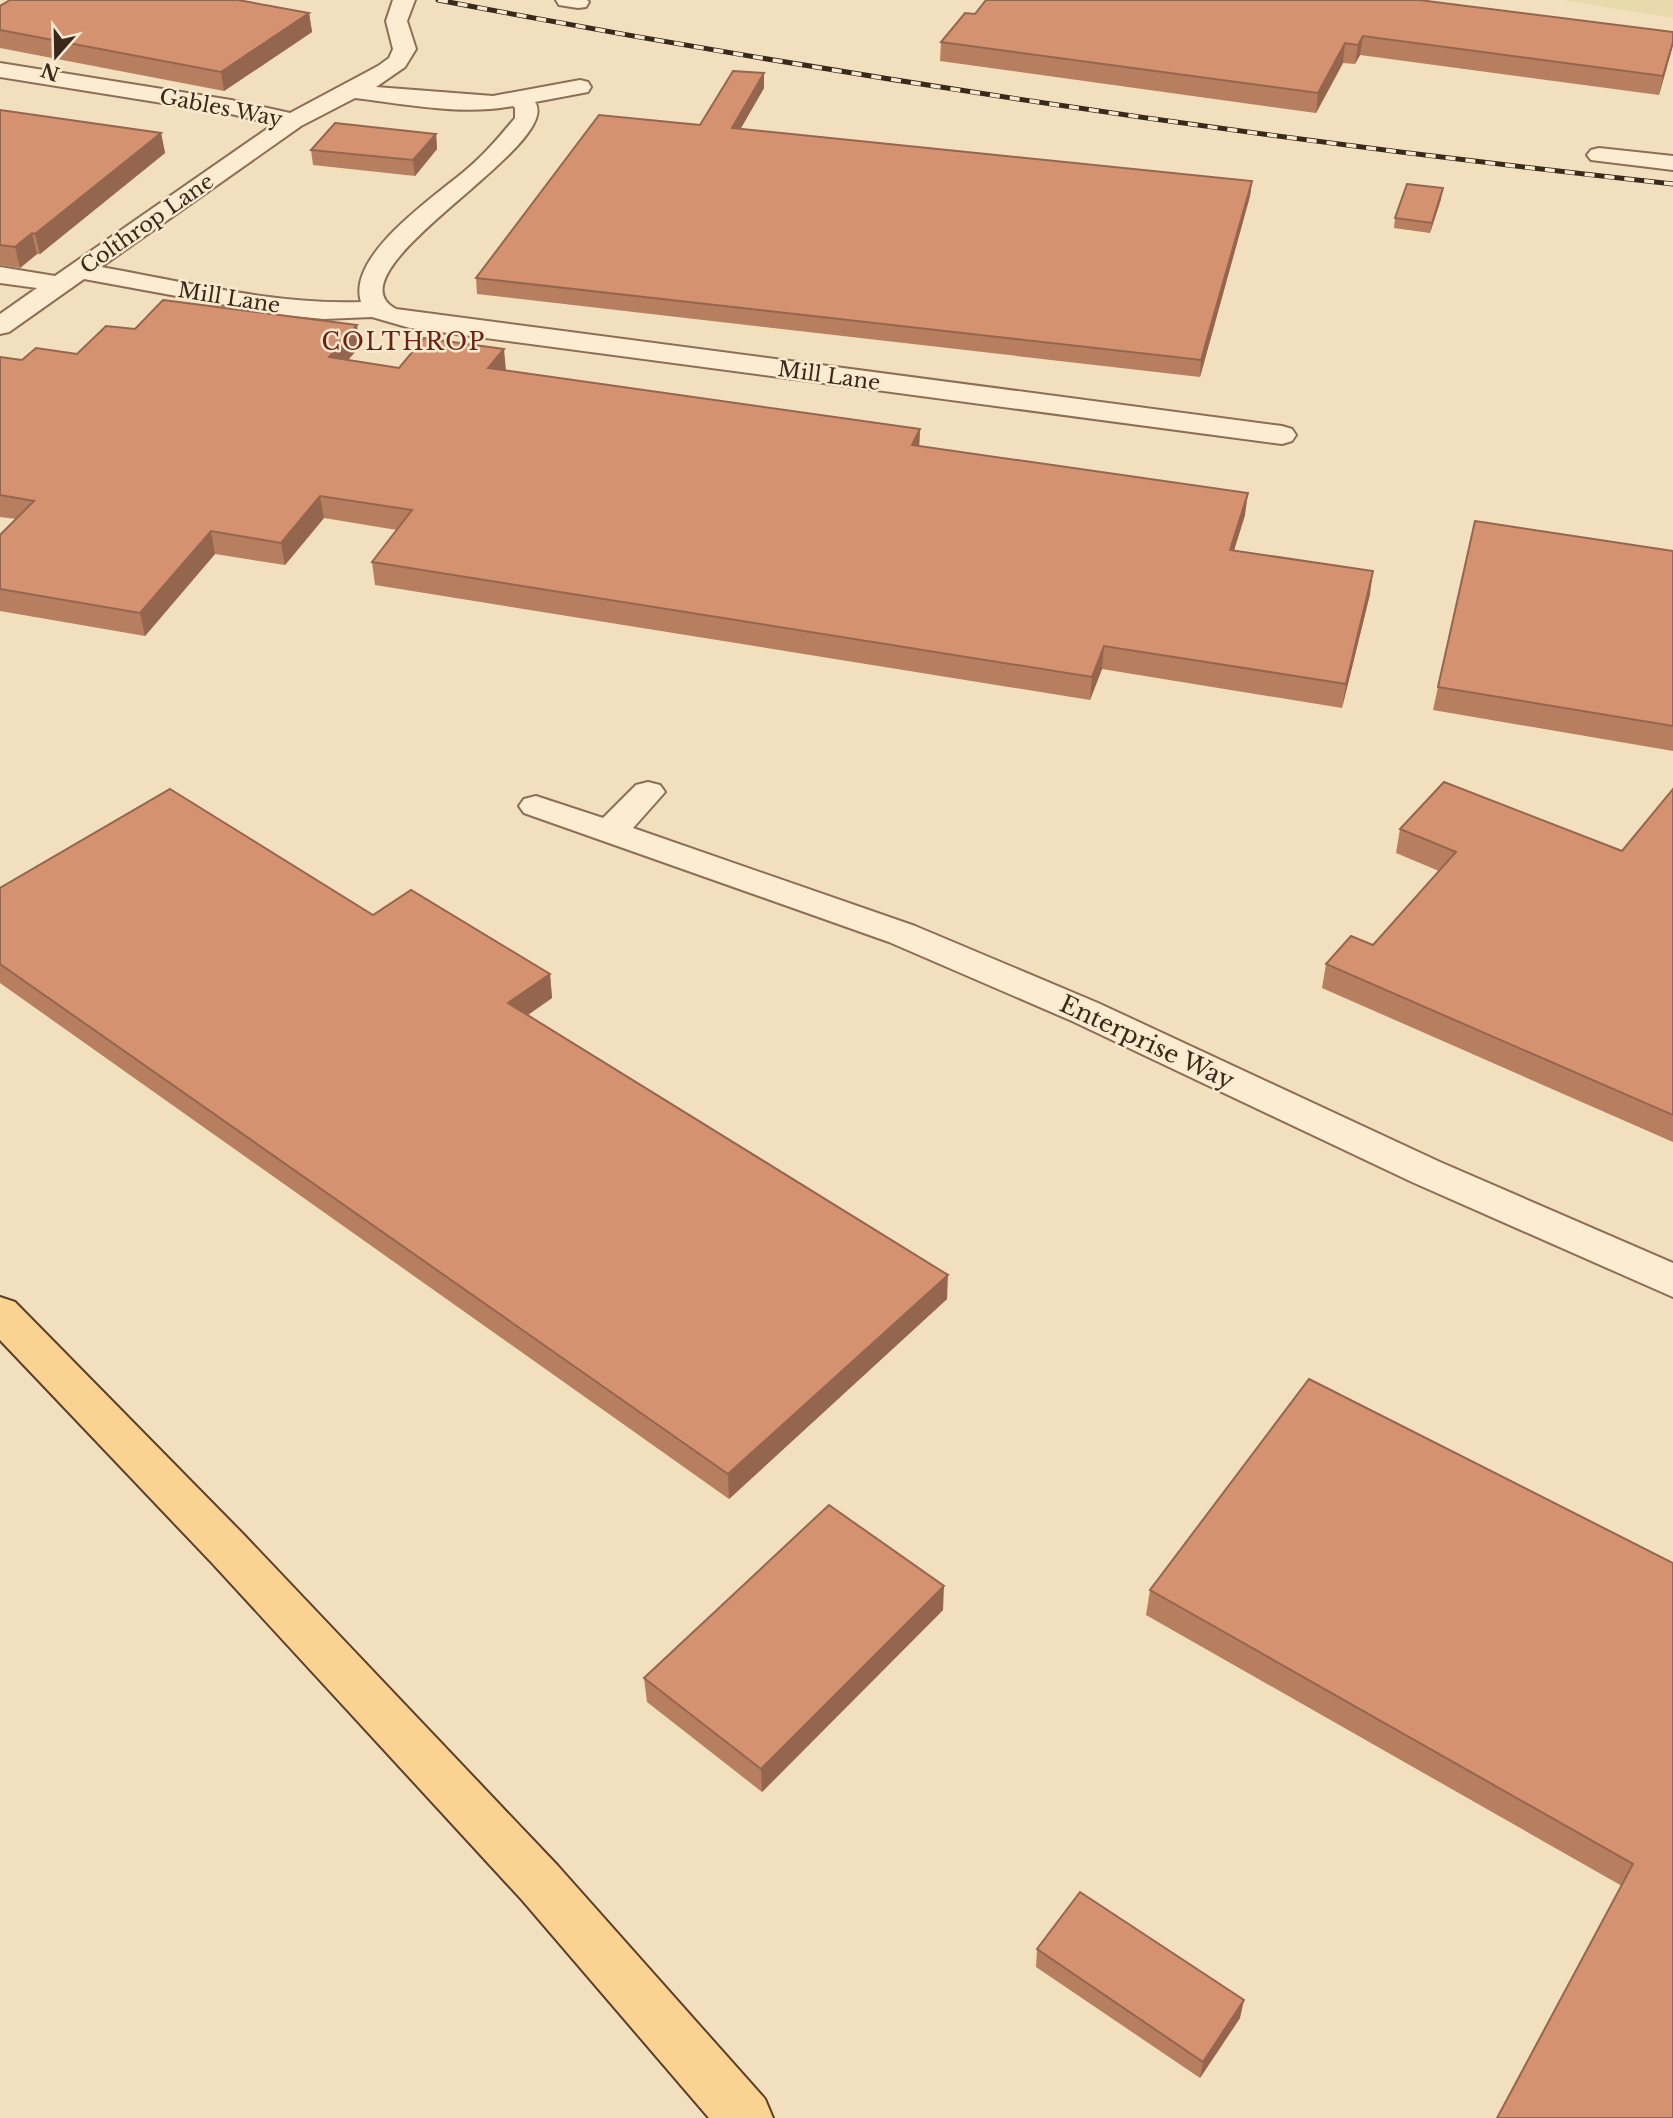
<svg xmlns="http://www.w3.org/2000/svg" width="1673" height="2118" font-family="'Libre Baskerville',serif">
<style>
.farmland{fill:#e9daab}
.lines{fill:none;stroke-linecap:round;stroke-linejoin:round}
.minor-casing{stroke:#8d6e55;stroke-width:4}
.major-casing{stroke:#5a3d2a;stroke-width:4}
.minor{fill:#fcedd2;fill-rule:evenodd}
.major{fill:#fad291;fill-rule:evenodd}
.rail-casing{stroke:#3a281b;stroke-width:5}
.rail{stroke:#f9eacf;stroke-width:3.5;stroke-dasharray:10;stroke-linecap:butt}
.wall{fill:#b77e60}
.shaded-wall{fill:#95664e}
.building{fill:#d59270;stroke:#95664e;stroke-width:2}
.labels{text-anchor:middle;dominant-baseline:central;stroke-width:5;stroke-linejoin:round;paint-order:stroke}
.far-street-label{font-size:21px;fill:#3a281b;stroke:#f9eacf}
.far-quarter-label{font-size:23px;letter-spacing:2px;fill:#6c2116;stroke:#f9eacf}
.street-label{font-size:24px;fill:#3a281b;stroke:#f9eacf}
</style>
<rect width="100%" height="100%" fill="#f2dfbe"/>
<path class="farmland" d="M1562,0H1673V18Z"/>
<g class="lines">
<defs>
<path id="minor" d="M393,0H415L407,21L416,49L405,67L376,87L493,96L580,80L588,82L591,87L588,92L535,102C565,146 324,271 396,309L1282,426L1292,429L1296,435L1292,441L1282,444L410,328L372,317L324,319L280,315L84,279L9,332L0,334V314L37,288L0,283V267L55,276L274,124L231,114L0,77V63L231,100L290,113L378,66L389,58L393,49L386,21ZM355,98C406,104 462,116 513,106L515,108V118C500,136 485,154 467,169C436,196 346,255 361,302C274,305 187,282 101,267L301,126Z
M556,0H587L589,2L586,7L578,8L559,5Z
M1599,148L1673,156V170L1591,160L1587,155L1591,150Z
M648,782L660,785L665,792L633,828L915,926L1098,1003L1440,1162L1673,1263V1297L1412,1182L1072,1021L889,942L524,813L519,806L524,799L536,796L603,818L636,785Z"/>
<path id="major" d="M0,1297L15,1302L244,1535L558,1866L765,2099L773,2118H709L522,1900L212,1563L0,1340Z"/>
</defs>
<use href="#minor" class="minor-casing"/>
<use href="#major" class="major-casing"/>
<use href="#minor" class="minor"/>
<use href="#major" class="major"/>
<defs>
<path id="rail" d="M438,0C847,78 1259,139 1673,184"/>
</defs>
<use href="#rail" class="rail-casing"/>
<use href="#rail" class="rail"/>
</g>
<path class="wall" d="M0,6L309,13L312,32L224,91L0,48Z
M975,14L1673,32V45L1659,95L1360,55L1355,64L1343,63L1316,113L940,61L941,42Z
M764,73V88L740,129L1252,181L1250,196L1200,377L477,294L476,278L700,125Z
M0,110L161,133L165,153L40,254H37L20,268L0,265Z
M436,134L437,149L415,176L313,165L311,150Z
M1441,199L1430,233L1394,228L1395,218Z
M360,346L348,360L399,368L506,371L920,429L919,446L1245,515L1234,550L1370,594L1342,708L1102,669L1090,700L375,585L372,562L397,530L324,518L285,565L215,554L145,636L0,611V535L16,519L0,517V357L22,360L77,354Z
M1673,551V751L1433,710L1438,687Z
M1673,789V1142L1322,988L1326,964L1373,945L1439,871L1396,853L1400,829L1622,851Z
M0,888L373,915L550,974L552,998L528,1015L947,1299L729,1499L0,983Z
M1673,1563V2118L1622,1886L1146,1615L1150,1590Z
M943,1610L762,1792L647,1702L644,1678Z
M1037,1949L1240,2018L1200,2078L1036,1967Z"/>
<path class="shaded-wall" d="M309,13L312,32L224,91L221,72Z
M1363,36L1360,55L1355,64L1358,45Z
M1673,42L1671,52L1659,95L1663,76Z
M1345,43L1343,63L1316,113L1318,93Z
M764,73V88L732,144V128Z
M161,133L165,153L40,254L35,234Z
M436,134L437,149L415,176L413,160Z
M1252,181L1250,196L1200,377L1201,360Z
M1443,188L1441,199L1430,233L1432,223Z
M32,233L37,254L20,268L15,247Z
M357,325L360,346L332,379L329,357Z
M504,349L506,371L488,368Z
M920,429L919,451L912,445Z
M1248,493L1245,515L1227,573L1230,550Z
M320,496L324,518L285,565L281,543Z
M211,531L215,554L145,636L140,613Z
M1373,571L1370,594L1342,708L1346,684Z
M1104,646L1102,669L1090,700L1092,677Z
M550,974L552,998L510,1027L508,1003Z
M948,1275L947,1299L729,1499L728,1474Z
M944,1586L943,1610L762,1792L761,1769Z
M1244,2000L1240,2018L1200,2078L1203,2062Z"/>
<path class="building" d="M10,0H238L309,13L221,72L0,30V6Z
M986,0H1419L1673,32V42L1663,76L1363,36L1358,45L1345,43L1318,93L941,42L965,13L975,14Z
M733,71L764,73L732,128L1252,181L1201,360L476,278L599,115L700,125Z
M0,110L161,133L35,234L32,233L15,247L0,245Z
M335,123L436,134L413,160L311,150Z
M1407,184L1443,188L1432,223L1395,218Z
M163,300L357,325L329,357L399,368L424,338L504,349L488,368L920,429L912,445L1248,493L1230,550L1373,571L1346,684L1104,646L1092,677L372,562L412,510L320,496L281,543L211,531L140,613L0,589V535L34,501L0,495V357L22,360L36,348L77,354L106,326L135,329Z
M1475,521L1673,551V726L1438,687Z
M1444,782L1622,851L1673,789V1115L1326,964L1351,936L1373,945L1456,852L1400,829Z
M170,789L373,915L411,890L550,974L508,1003L948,1275L728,1474L0,964V888Z
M1309,1379L1673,1563V2118H1497L1633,1864L1150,1590Z
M829,1505L944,1586L761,1769L644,1678Z
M1080,1892L1244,2000L1203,2062L1037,1949Z"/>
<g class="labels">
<g class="far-street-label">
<text transform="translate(221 108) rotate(11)">Gables Way</text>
<text transform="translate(147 224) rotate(-35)">Colthrop Lane</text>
<text transform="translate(229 298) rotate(9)">Mill Lane</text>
<text transform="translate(829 376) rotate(8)">Mill Lane</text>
</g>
<g class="far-quarter-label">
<text x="404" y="342">COLTHROP</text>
</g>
<g class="street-label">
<text transform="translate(1147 1042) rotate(25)">Enterprise Way</text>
</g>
</g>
<g transform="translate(56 56) rotate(200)" stroke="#f9eacf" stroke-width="5" paint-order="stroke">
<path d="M0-5L12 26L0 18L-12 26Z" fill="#3a281b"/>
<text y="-10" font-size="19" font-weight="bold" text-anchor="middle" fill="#3a281b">N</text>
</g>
</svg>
